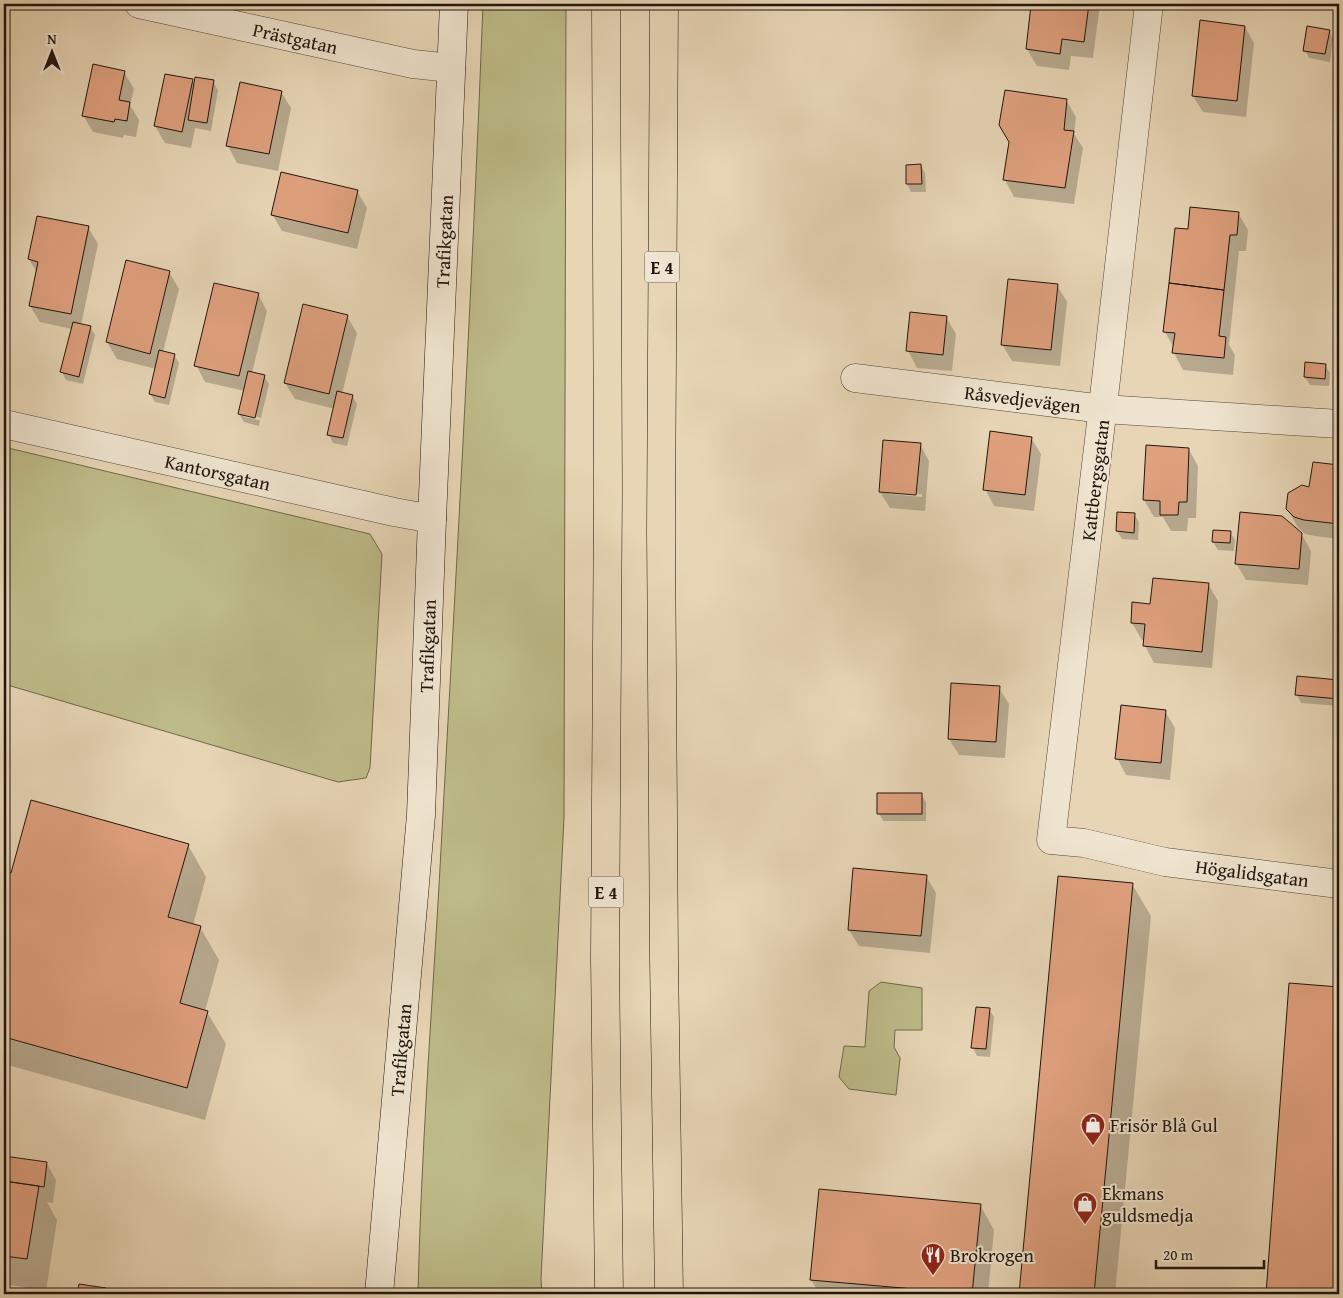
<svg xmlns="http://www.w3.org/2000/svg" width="1343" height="1298" font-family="'Gentium Book Plus',serif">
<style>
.green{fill:#bdbb88;stroke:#6e684b}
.shadow{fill:#0003;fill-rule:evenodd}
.building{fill:#dfa07e;stroke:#20150e}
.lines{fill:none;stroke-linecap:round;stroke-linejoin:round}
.street-casing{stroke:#524538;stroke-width:29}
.secondary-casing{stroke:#20150e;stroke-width:29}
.highway-casing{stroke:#20150e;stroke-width:29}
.street{stroke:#efe4cf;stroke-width:28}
.secondary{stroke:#efe4cf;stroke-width:28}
.highway{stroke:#e7d5b5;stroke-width:28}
.labels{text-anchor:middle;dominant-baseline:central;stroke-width:4;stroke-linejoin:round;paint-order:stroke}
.shield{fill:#efe4cf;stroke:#5e5348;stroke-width:1}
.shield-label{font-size:18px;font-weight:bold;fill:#20150e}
.street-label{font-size:19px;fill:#20150e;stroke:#efe4cf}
.poi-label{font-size:19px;fill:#20150e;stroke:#efe4cf;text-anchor:start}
</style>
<rect width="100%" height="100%" fill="#e7d5b5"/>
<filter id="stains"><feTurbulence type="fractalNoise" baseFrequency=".004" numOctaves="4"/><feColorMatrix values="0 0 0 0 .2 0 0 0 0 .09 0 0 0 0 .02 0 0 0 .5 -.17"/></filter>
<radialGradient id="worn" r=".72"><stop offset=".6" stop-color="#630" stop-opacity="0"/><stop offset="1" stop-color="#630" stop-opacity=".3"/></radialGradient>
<path class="green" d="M483,4H566L564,818L541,1279L542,1294H418C421,1158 431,1022 439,886C455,592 472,298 483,4Z
M4,447L370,534L382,554L370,768L366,778L338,782L4,684Z
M881,982L922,988V1030H895L894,1047L900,1058L896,1095L849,1089L839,1077L844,1046L865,1047L869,991Z"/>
<path class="shadow" d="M1044,4H1100L1093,58L1071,56L1069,70L1037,66L1027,49L1044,8Z
M1245,27L1254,43L1246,117L1203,112L1193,96Z
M1329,31L1333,39L1330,62L1309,58L1305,50Z
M124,72L134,89L130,105L139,120L136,137L124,135L123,138L93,132L83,115Z
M192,80L195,86L213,82L218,90L211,131L195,128L191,148L165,143L155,126Z
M281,92L291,108L278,171L237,163L228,146Z
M1066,100L1076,117L1074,134L1083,148L1074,204L1014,197L1005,180Z
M921,165L925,173L926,192H911L907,184Z
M357,191L367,208L357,249L282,231L272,214Z
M1238,213L1248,230L1246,251H1239L1229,345L1235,355L1233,375L1183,370L1174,353V348L1165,332L1189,230Z
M88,227L98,244L81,325L90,327L95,335L83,384L66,380L62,372L72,329L40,322L30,306L37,273L29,259Z
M169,272L179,289L163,352L174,355L179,363L169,405L155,402L150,394L156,369L117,359L107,342Z
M1057,285L1067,302L1060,366L1012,361L1002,344Z
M258,294L267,311L252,373L264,376L269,384L261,418L244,414V417L260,420L259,426L244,422L239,414L245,391L205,382L196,365Z
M347,316L357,333L342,394L352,396L357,404L347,446L333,443L329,435L335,409L295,399L285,383Z
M946,317L956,334L952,371L917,368L908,351Z
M1325,365L1330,373L1329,386L1310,385L1305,377Z
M1031,438L1041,454L1034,511L994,506L985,489Z
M920,444L929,461L925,511L890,508L880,492ZM889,492L922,494V497L889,494Z
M1147,447L1189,450L1198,466L1196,518H1188L1187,531H1171L1163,517H1154L1144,500Z
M1314,463L1339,467V539L1315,536L1305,534L1297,526L1287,508L1310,488Z
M1134,514L1139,522L1138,540L1122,539L1117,531Z
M1230,532L1235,540L1234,551L1218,550L1213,542Z
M1301,533L1311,551L1308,585L1246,580L1236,563Z
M1208,584L1218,601L1212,668L1154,663L1145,646V640H1142L1132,623L1152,606Z
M1299,678L1339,682V706L1301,703L1297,695Z
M999,688L1009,704L1005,758L959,755L949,739Z
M1165,711L1175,728L1170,780L1126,775L1117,758Z
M921,794L926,802V821H883L879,813Z
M188,845L206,877L193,925L200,927L219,960L205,1011L207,1012L226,1044L205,1120L4,1064V872L11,874Z
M926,876L936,893L930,953L859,946L849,930Z
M1059,877L1132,884L1151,916L1115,1294H1020Z
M1290,984L1339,988V1294H1267Z
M989,1009L994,1017L990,1057L977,1056L973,1048Z
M4,1157L47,1164L56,1180L53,1203L47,1202L57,1220L46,1291L4,1284Z
M980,1205L994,1230L988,1294H820L811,1280Z
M80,1285L105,1289L107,1294H78Z"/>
<path class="building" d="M1043,4H1089L1084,42L1062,39L1060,54L1026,49L1031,5L1043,7Z
M1200,20L1245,26L1237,101L1192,96Z
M1307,26L1330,30L1325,54L1303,51Z
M93,64L125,71L119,100L130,102L127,121L115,119L114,122L82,116Z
M165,74L193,79L182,132L154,126Z
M195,77L214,80L207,123L188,120Z
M240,82L282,91L269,154L226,146Z
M1005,90L1067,99L1064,130L1074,131L1065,188L1003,180L1009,142L999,125Z
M921,164L922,184H906V165Z
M281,172L358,190L348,233L271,215Z
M1190,207L1239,212L1237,235H1230L1224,290L1169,283L1175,228L1188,229Z
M37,216L89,226L71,314L29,306L38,262L28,259Z
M126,260L170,271L150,354L106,342Z
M1008,279L1058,284L1051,350L1001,345Z
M214,283L259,293L239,376L194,366Z
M1169,283L1224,290L1219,336L1226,337L1224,358L1172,353L1175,333L1163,332Z
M303,304L348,315L329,394L284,383Z
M910,312L947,316L943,355L906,351Z
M73,322L91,326L79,377L60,372Z
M159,350L175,354L165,398L149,394Z
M1305,362L1326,364L1325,379L1304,377Z
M248,371L265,375L255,418L238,414Z
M337,391L353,395L343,438L327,435Z
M990,431L1032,437L1025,495L983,490Z
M883,440L921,443L916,495L879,492Z
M1146,445L1189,448L1187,502H1179L1178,515H1160V501L1143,500Z
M1313,462L1339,465V524L1304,520L1294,517L1286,509L1288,493L1302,485L1309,487Z
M1117,512L1135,513L1134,533L1116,531Z
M1240,512L1282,516L1302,533L1299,569L1235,564Z
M1213,530L1231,531L1230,543L1212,542Z
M1153,578L1209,583L1202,652L1143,646L1145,624L1131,623L1132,602L1150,604Z
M1297,676L1339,680V699L1295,695Z
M951,683L1000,686L996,742L948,739Z
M1121,705L1166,710L1161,763L1115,759Z
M877,793H922V814H877Z
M31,800L189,844L168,917L201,926L180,1003L208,1011L187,1088L4,1037V871L11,873Z
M853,868L927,875L921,936L848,930Z
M1058,876L1133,883L1094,1294H1019Z
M1289,983L1339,987V1294H1266Z
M976,1007L990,1008L986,1049L971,1048Z
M4,1156L47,1162L44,1187L4,1181Z
M4,1181L39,1186L27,1259L4,1256Z
M819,1189L981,1204L972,1294L810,1280Z
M79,1284L106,1288L104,1294H77Z"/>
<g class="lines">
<defs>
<g id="street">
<path id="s1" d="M139,4L413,64L451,68"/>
<path id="s2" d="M1149,4L1101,423L1051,840L1084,843L1165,862L1339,884"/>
<path id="s3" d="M855,378L1103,409L1339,424"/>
<path id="s4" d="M4,424L394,512L432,519"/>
</g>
<g id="secondary">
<path id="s5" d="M379,1294L421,815L432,519L454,4"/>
</g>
<path id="highway" d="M606,4L608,490L605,958L609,1294
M664,4L661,530L664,959L669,1294"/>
</defs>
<use href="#street" class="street-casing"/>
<use href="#secondary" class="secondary-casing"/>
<use href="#highway" class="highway-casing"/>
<use href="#street" class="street"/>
<use href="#secondary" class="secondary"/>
<use href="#highway" class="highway"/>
</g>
<defs>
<symbol id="shop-pin" viewBox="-11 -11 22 30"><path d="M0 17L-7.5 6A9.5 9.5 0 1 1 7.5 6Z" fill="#8f2418" stroke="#efe4cf"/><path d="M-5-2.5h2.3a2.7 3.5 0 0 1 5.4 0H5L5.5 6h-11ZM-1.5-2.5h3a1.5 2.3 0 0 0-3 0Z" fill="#fff"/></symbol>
<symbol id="restaurant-pin" viewBox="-11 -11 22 30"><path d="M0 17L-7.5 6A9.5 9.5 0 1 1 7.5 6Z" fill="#8f2418" stroke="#efe4cf"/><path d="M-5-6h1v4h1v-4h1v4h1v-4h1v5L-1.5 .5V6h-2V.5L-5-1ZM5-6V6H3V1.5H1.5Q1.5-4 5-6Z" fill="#fff"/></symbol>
</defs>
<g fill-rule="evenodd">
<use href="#shop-pin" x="1079" y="1111" width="28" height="38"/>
<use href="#shop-pin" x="1071" y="1190" width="28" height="38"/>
<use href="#restaurant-pin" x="919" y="1241" width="28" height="38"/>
</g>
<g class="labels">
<g class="shield">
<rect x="644.5" y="251.5" width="35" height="31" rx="4"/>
<rect x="588.5" y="876.5" width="35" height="31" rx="4"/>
</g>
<g class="shield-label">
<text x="662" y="267">E 4</text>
<text x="606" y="892">E 4</text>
</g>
<g class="street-label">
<text stroke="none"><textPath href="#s1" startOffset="160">Prästgatan</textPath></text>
<text stroke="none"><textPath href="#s5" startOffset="1055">Trafikgatan</textPath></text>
<text stroke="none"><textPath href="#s3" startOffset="169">Råsvedjevägen</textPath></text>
<text stroke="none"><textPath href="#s4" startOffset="219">Kantorsgatan</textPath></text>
<text transform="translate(1095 480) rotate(-83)">Kattbergsgatan</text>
<text stroke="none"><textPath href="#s5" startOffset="650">Trafikgatan</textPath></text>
<text stroke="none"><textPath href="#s2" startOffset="1046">Högalidsgatan</textPath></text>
<text stroke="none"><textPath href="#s5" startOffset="245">Trafikgatan</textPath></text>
</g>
<g class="poi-label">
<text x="1110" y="1125">Frisör Blå Gul</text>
<text x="1102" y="1193">Ekmans<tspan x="1102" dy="22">guldsmedja</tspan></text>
<text x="950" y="1255">Brokrogen</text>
</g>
</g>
<rect width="1343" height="1298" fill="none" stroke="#e7d5b5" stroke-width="20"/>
<rect x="5" y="5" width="1333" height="1288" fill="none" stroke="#20150e" stroke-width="2.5"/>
<rect x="10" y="10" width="1323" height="1278" fill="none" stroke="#20150e"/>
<g transform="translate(52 52)" stroke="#efe4cf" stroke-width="4" paint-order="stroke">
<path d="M0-4L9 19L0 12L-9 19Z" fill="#20150e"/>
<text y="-8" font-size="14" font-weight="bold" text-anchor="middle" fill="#20150e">N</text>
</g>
<path d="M1156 1260v8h108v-8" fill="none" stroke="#20150e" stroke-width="2.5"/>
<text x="1163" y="1260" font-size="15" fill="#20150e" stroke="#efe4cf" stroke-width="4" paint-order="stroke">20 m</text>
<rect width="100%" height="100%" filter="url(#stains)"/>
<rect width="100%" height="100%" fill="url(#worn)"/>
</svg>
